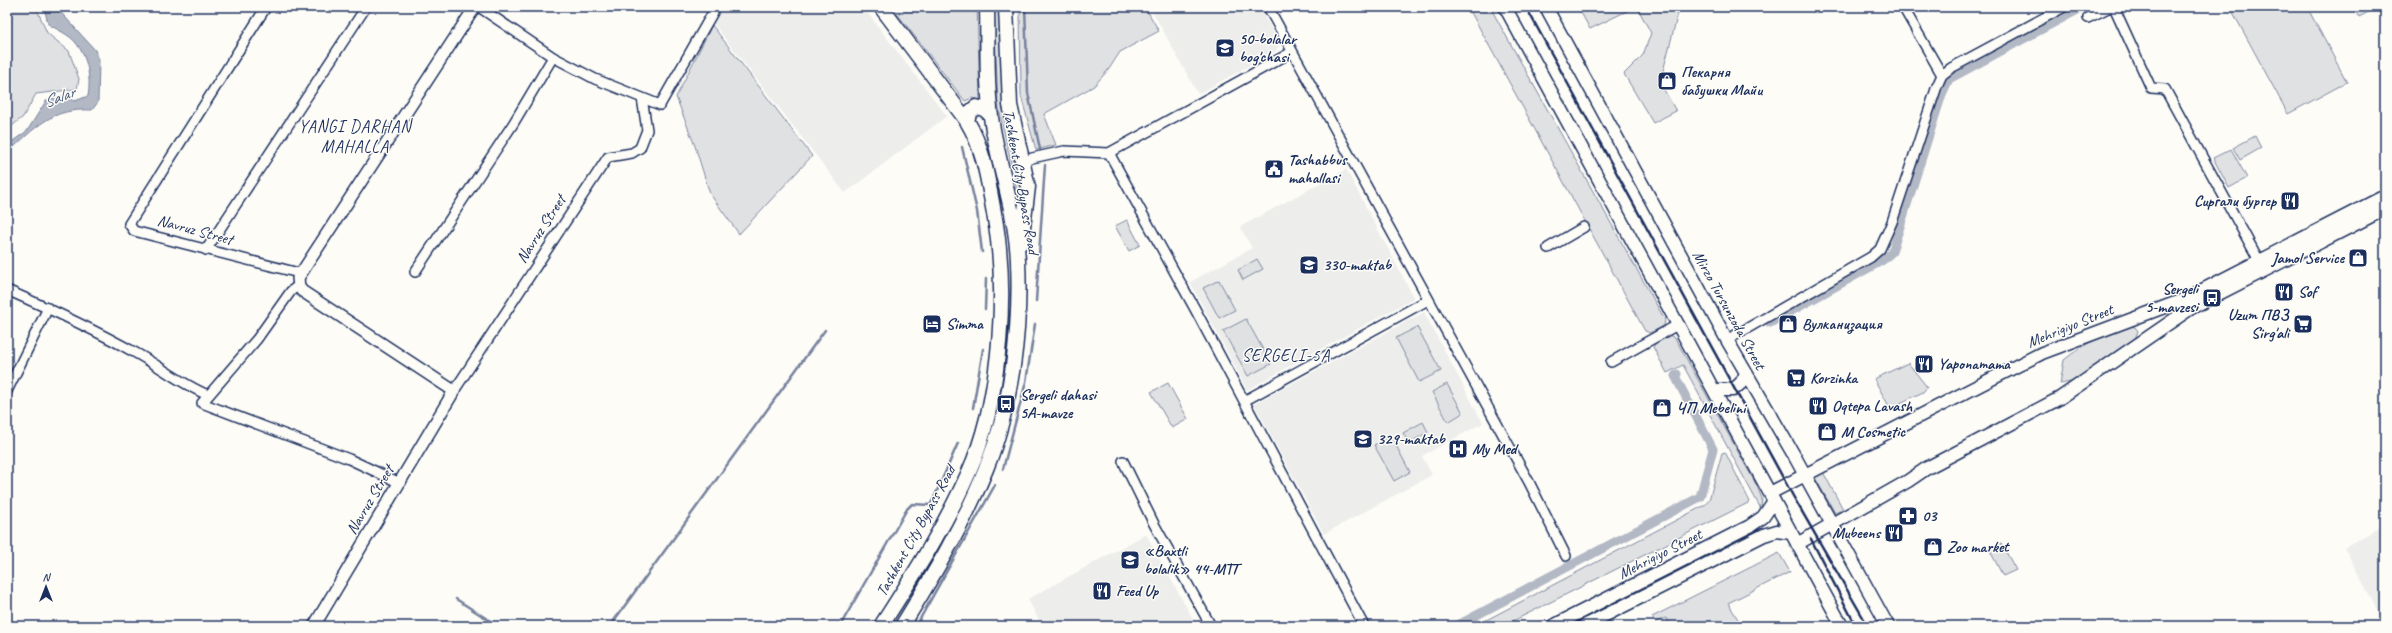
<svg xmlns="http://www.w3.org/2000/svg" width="2392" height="633" font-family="Caveat,sans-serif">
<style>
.built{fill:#edeeec}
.green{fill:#e0e1e3;stroke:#7e88a0}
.water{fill:#b3b8c5;stroke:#76819c}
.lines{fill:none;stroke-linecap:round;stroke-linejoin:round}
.stream{stroke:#76819c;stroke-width:2.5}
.canal{stroke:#b3b8c5;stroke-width:9}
.minor-casing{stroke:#1b2f5e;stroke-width:12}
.tertiary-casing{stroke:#1b2f5e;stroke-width:14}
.secondary-casing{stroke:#1b2f5e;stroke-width:15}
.trunk-casing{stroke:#1b2f5e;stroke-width:17}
.minor{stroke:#fdfcf7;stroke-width:9}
.tertiary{stroke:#fdfcf7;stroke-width:11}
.secondary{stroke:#fdfcf7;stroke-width:12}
.trunk{stroke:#fdfcf7;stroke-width:14}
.rail{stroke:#1b2f5e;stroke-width:2.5}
.labels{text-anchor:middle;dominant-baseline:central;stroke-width:3;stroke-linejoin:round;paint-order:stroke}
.poi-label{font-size:16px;font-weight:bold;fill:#1b2f5e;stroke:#fdfcf7;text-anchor:start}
.street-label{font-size:16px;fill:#1b2f5e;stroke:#fdfcf7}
.water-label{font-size:17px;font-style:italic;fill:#49587d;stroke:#fdfcf7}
.neighbourhood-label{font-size:17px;letter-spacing:1px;fill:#1b2f5e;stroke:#fdfcf7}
</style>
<rect width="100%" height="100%" fill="#fdfcf7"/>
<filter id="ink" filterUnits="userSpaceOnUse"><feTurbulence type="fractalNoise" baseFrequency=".025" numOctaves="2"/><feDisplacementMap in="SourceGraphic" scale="8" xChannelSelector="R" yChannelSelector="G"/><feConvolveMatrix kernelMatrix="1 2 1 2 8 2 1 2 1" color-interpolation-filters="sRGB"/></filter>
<g filter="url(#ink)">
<path class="built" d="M723,7H863L947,116L845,193L713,23Z
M1150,7H1259L1280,44L1276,51L1198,94Z
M1346,169L1414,298L1247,390L1190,282L1252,248L1240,227Z
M1424,312L1483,423L1422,456L1432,475L1324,534L1254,404Z
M2385,525V625L2344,547Z
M1146,534L1197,626H1042L1028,599Z"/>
<path class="green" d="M7,7H36L47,33L69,51L79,79L77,89L36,94L23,117L7,130Z
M892,7H977L980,100L972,98L965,101Z
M994,7H1001L1022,173L1021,211L998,104Z
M1020,7H1145L1159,31L1120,52L1109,69L1094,86L1044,114L1056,145L1036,150L1021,96Z
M1468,7H1490L1665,320L1664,326L1650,333L1645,331Z
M1578,7H1635L1590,29Z
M1637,7H1689L1678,13L1660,83L1676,111L1653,123L1624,74L1643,55L1651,33Z
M2230,7H2307L2347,82L2288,114Z
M2353,7H2378L2359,17Z
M712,25L812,156L739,234L710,194L695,146L676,97Z
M2255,136L2261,148L2240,160L2233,148Z
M2231,149L2247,178L2229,188L2213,158Z
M1127,220L1140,245L1129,251L1115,226Z
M1257,259L1263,269L1243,280L1238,270Z
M1219,280L1235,310L1219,318L1203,288Z
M1246,319L1271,364L1248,376L1223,331Z
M2130,326L2135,327L2138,331L2135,339L2076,381L2060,384L2064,360C2086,342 2104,335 2130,326Z
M1417,327L1441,371L1419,382L1396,338Z
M1669,335L1675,338L1757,486L1762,499L1761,509L1683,365L1667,373L1653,347L1656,343Z
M1908,363L1927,387L1923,392L1890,408L1874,379Z
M1168,383L1188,419L1172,428L1151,392Z
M1447,384L1463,413L1448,422L1432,392Z
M1423,422L1428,432L1409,443L1403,433Z
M1391,436L1410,472L1394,481L1374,445Z
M1725,452L1750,502L1503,626H1475L1705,505L1709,500L1722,453Z
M1823,472L1843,509L1835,513L1814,476Z
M2001,543L2016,570L2003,576L1989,549Z
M1779,553L1790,572L1728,603L1742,626H1671L1666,618L1655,622L1652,617Z"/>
<path class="water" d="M44,7H56L95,50L99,60L98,102L92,110C50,108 37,127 7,153V145L27,131L46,101L56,97L62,96L75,101L88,96C91,79 88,58 76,43C70,35 56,29 48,24Z"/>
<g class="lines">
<path class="stream" d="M1025,7L1028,93L1040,149
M962,147L977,211L982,252
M1036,301L1045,165
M985,309L986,279
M973,408L983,349
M1003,469L1026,382L1035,324
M456,599L498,626
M610,626L825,330
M840,626L907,509L912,504L930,505L934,498L958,443
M916,626L995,485"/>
<path class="canal" d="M1770,323L1883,260L1892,252L1942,94L1949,79L2083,7
M1456,626L1700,497L1713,449L1675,376L1677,374"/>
<defs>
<path id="minor" d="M266,7L129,224L134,231L299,273
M479,7L553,57L595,79L660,105L716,7
M1268,7L1529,482L1566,556
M1903,7L1942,75
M2114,7L2151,88L2165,89L2262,266
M2088,18L2110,7
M1109,153L1195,309L1364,626
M1024,162L1032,158L1064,151L1109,153L1292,52
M1548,248L1584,227
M206,250L366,7
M415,272L513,124L553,57
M299,285L291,291L257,339L202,403L349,459L400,483
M7,290C50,309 93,329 134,352C160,366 181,384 208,395
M1727,340L1871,257L1880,249L1892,222L1937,86L1942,75L1951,68L2064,7
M1611,362L1679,324
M7,391L48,308
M454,391L608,157L632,153L640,148L647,130L642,98
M1244,401L1428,300
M1123,461L1154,524L1211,626"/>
<path id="tertiary" d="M314,626L454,391L302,291L299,287L298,278L475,7"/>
<path id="secondary" d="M1505,7L1842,626
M1546,7L1727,340L1795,457L1888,626
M1715,390H1733L1741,383L1746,374
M1770,493L2042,353L2183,300L2385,196
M1797,544L1908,481L1927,468L2060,398L2191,308L2385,209
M1553,626L1750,526L1763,517L1774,501
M1584,626L1764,535L1777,531L1791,533"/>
<path id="trunk" d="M881,7L967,121C984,149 988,181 994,213C1008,287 1001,390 974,460C950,519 915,573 881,626
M1006,7L1010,105L1028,187L1021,243
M967,121L969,113L976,107L984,109L991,115
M902,626C933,576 964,524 986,469C1012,405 1021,330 1018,261C1016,214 1000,170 992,124C986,85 988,46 987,7"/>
</defs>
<use href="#minor" class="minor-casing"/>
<use href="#tertiary" class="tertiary-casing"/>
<use href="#secondary" class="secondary-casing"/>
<use href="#trunk" class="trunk-casing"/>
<use href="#minor" class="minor"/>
<use href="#tertiary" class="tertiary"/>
<use href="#secondary" class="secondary"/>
<use href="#trunk" class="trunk"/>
<path class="rail" d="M1526,7L1793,496L1868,626
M1811,539L1856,626"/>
</g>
</g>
<defs>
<symbol id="school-square" viewBox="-11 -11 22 22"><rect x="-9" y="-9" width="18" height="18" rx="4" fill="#1b2f5e" stroke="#fdfcf7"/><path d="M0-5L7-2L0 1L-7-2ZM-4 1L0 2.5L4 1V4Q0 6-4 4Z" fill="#fff"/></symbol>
<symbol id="shop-square" viewBox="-11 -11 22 22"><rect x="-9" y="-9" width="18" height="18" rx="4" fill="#1b2f5e" stroke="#fdfcf7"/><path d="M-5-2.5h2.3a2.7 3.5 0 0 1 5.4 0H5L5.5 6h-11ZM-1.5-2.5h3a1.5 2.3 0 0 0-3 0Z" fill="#fff"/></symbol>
<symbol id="civic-square" viewBox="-11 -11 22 22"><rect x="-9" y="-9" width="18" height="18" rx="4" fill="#1b2f5e" stroke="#fdfcf7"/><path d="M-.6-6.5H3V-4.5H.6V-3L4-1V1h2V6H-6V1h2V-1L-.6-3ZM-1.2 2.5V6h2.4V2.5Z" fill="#fff"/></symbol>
<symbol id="restaurant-square" viewBox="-11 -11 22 22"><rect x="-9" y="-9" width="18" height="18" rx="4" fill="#1b2f5e" stroke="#fdfcf7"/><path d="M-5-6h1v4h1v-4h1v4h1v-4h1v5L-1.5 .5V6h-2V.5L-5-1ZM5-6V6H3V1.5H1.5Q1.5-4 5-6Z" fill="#fff"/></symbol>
<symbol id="bus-square" viewBox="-11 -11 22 22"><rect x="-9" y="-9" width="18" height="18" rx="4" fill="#1b2f5e" stroke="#fdfcf7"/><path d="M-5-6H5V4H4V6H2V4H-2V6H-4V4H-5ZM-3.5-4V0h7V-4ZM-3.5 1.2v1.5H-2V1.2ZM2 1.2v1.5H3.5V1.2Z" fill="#fff"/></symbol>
<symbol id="hotel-square" viewBox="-11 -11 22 22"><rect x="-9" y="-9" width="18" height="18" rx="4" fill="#1b2f5e" stroke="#fdfcf7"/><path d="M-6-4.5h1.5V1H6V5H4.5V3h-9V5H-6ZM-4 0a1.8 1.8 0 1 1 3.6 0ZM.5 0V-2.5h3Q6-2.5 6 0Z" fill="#fff"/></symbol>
<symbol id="supermarket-square" viewBox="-11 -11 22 22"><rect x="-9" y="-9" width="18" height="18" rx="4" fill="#1b2f5e" stroke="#fdfcf7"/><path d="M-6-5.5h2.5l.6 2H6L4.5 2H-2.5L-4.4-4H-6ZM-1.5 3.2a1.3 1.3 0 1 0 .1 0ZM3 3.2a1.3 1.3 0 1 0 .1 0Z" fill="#fff"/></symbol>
<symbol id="hospital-square" viewBox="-11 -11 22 22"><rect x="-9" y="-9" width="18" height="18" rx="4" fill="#1b2f5e" stroke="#fdfcf7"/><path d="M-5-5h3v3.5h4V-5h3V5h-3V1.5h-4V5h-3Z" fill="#fff"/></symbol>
<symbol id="pharmacy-square" viewBox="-11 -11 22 22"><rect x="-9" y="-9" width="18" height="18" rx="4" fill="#1b2f5e" stroke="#fdfcf7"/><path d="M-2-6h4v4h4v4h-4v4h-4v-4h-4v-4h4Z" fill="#fff"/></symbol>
</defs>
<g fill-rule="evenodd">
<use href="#school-square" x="1214" y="37" width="22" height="22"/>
<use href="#shop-square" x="1656" y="70" width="22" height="22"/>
<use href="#civic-square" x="1263" y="158" width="22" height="22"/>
<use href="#restaurant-square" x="2279" y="190" width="22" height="22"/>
<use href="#shop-square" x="2347" y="247" width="22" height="22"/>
<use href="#school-square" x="1298" y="254" width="22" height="22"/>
<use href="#restaurant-square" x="2273" y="281" width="22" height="22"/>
<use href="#bus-square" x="2201" y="287" width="22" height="22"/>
<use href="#hotel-square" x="921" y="313" width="22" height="22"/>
<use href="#shop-square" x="1777" y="313" width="22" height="22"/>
<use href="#supermarket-square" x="2292" y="313" width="22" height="22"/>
<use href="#restaurant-square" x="1913" y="353" width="22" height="22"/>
<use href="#supermarket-square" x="1785" y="367" width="22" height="22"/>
<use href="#bus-square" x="995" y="393" width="22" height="22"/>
<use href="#restaurant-square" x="1807" y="395" width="22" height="22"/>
<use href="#shop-square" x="1651" y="397" width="22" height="22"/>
<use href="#shop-square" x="1816" y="421" width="22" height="22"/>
<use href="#school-square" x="1352" y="428" width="22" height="22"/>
<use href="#hospital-square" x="1447" y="438" width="22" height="22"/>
<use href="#pharmacy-square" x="1897" y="505" width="22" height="22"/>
<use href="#restaurant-square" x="1883" y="522" width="22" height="22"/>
<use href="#shop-square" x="1922" y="536" width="22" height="22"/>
<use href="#school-square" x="1119" y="549" width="22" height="22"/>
<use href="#restaurant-square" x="1091" y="580" width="22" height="22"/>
</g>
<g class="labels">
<g class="poi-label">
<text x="1239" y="39">50-bolalar<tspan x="1239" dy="18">bog'chasi</tspan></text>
<text x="1681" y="72">Пекарня<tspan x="1681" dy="18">бабушки Майи</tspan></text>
<text x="1288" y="160">Tashabbus<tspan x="1288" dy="18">mahallasi</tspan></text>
<text x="2276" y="201" text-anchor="end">Сиргали бургер</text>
<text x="2344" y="258" text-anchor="end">Jamol Service</text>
<text x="1323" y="265">330-maktab</text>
<text x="2198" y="289" text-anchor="end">Sergeli<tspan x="2198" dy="18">5-mavzesi</tspan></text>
<text x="2298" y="292">Sof</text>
<text x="2289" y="315" text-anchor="end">Uzum ПВЗ<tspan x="2289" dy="18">Sirg'ali</tspan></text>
<text x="946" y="324">Simma</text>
<text x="1802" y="324">Вулканизация</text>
<text x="1938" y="364">Yaponamama</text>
<text x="1810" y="378">Korzinka</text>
<text x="1020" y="395">Sergeli dahasi<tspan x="1020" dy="18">5A-mavze</tspan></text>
<text x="1832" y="406">Oqtepa Lavash</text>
<text x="1676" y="408">ЧП Mebelini</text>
<text x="1841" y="432">M Cosmetic</text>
<text x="1377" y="439">329-maktab</text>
<text x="1472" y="449">My Med</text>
<text x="1922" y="516">03</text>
<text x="1880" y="533" text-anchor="end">Mubeens</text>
<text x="1947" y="547">Zoo market</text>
<text x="1144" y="551">«Baxtli<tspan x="1144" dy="18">bolalik» 44-MTT</tspan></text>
<text x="1116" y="591">Feed Up</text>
</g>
<g class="street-label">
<text transform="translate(1021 182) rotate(80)">Tashkent City Bypass Road</text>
<text transform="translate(541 229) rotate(-57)">Navruz Street</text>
<text transform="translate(195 230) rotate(15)">Navruz Street</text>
<text transform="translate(1729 310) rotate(61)">Mirzo Tursunzoda Street</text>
<text transform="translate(2070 326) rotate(-22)">Mehrigiyo Street</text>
<text transform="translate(370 500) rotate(-59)">Navruz Street</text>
<text transform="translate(916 531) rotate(-61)">Tashkent City Bypass Road</text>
<text transform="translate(1660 554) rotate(-27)">Mehrigiyo Street</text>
</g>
<g class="water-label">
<text transform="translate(59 97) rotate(-21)">Salar</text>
</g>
<g class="neighbourhood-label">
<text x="355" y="126">YANGI DARHAN<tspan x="355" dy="20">MAHALLA</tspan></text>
<text x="1286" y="355">SERGELI-5A</text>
</g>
</g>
<rect width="2392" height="633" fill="none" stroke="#fdfcf7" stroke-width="24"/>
<rect x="12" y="12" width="2368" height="609" fill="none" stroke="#1b2f5e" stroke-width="1.5" filter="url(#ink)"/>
<g transform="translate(46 587)" stroke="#fdfcf7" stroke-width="3" paint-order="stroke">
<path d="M0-3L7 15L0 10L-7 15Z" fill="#1b2f5e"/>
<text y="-6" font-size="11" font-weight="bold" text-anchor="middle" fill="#1b2f5e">N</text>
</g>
</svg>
